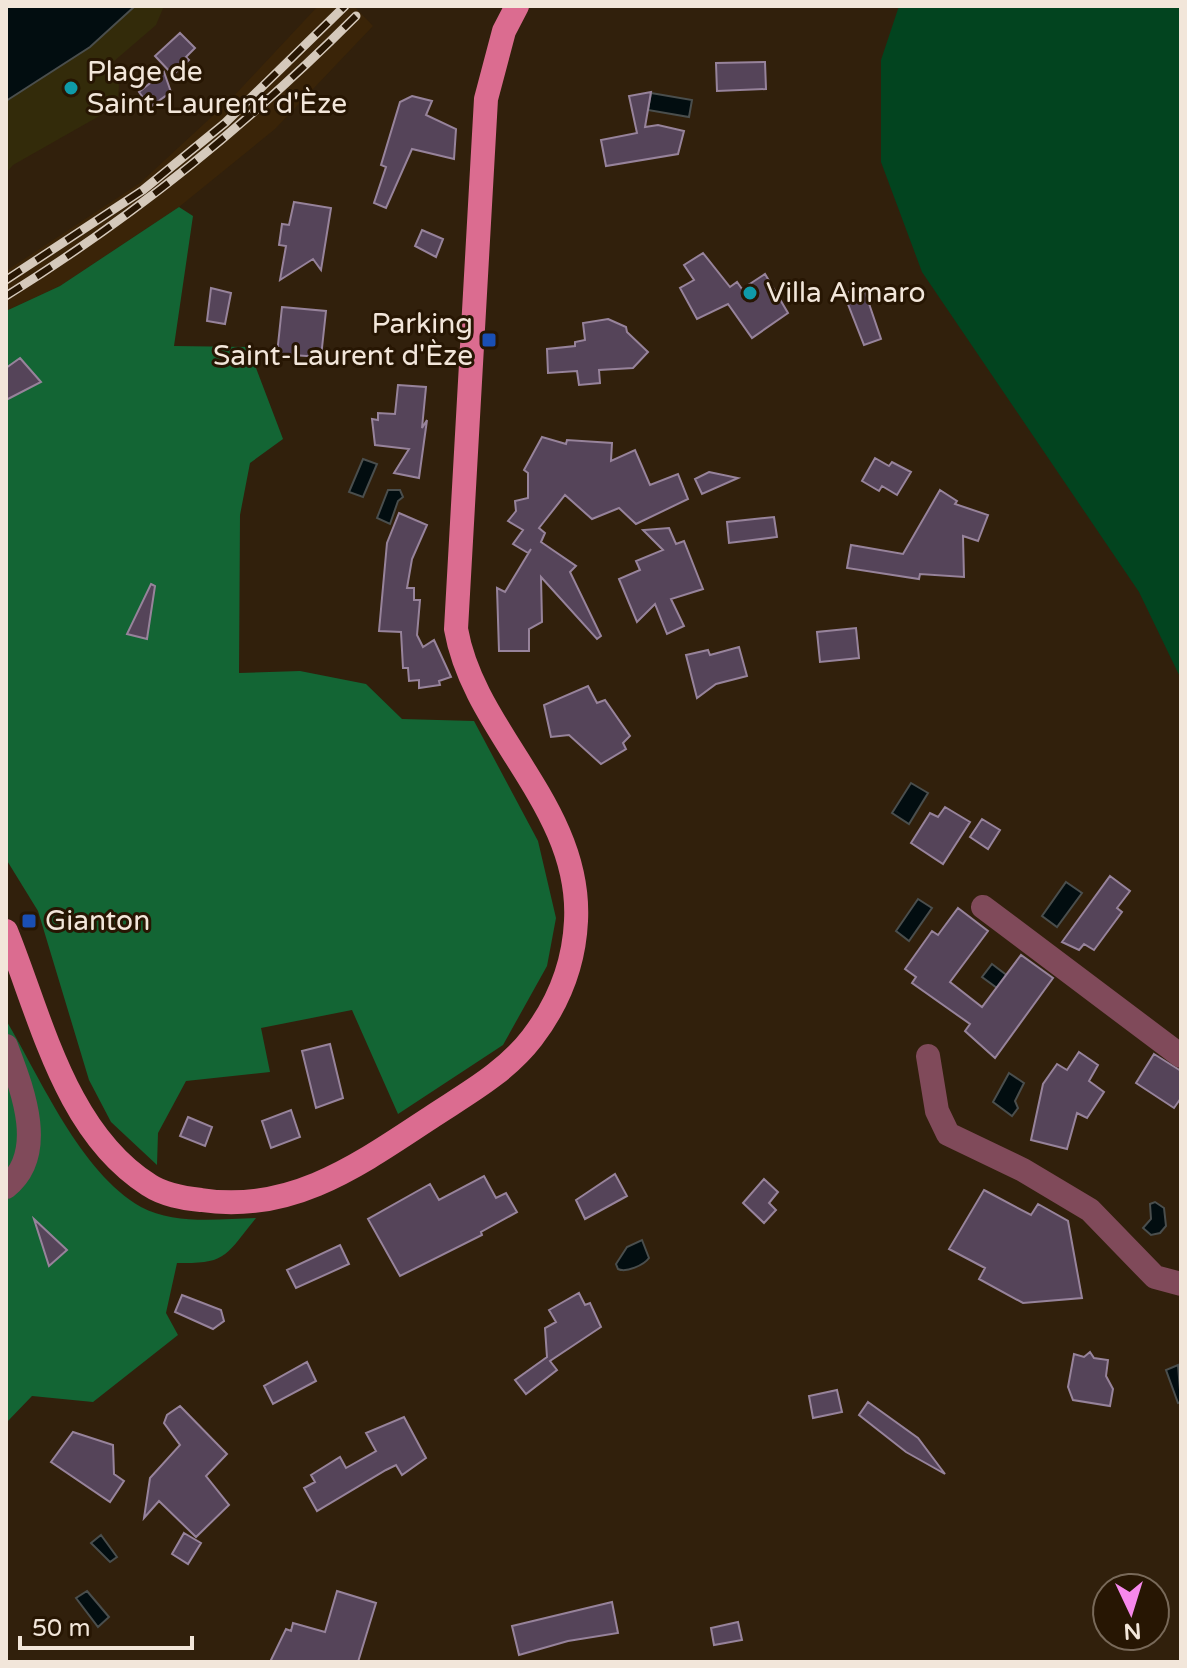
<svg xmlns="http://www.w3.org/2000/svg" width="1187" height="1668" font-family="'Varela Round',sans-serif">
<style>
.built{fill:#3a2408}
.green{fill:#02441f}
.forest{fill:#136534}
.sand{fill:#332b0a}
.water{fill:#020d10;stroke:#4a4e4d;stroke-width:2}
.building{fill:#554459;stroke:#97839b;stroke-width:2}
.lines{fill:none;stroke-linecap:round;stroke-linejoin:round}
.minor{stroke:#804a5a;stroke-width:24}
.major{stroke:#db6c90;stroke-width:24}
.rail-casing{stroke:#d5c9bb;stroke-width:9}
.rail{stroke:#271603;stroke-width:6;stroke-dasharray:18;stroke-linecap:butt}
.culture-dot{fill:#0f9aa8;stroke:#271603;stroke-width:3}
.transit-dot{fill:#1a4fb4;stroke:#271603;stroke-width:3}
.labels{text-anchor:middle;dominant-baseline:central;stroke-width:6;stroke-linejoin:round;paint-order:stroke}
.poi-label{font-size:28px;fill:#f2e6da;stroke:#271603;text-anchor:start}
</style>
<rect width="100%" height="100%" fill="#31200c"/>
<path class="built" d="M318,6H354L373,26L275,129L179,207L60,286L6,311V271L140,183L231,99Z"/>
<path class="green" d="M899,6H1181V679L1139,592L922,272L881,162V60Z"/>
<path class="forest" d="M179,207L193,216L174,346L248,347L283,439L250,463L240,515L239,673L300,671L366,684L402,719L474,721L538,841L556,918L547,966L503,1045L398,1114L352,1010L261,1028L270,1072L186,1081L158,1133L157,1165L111,1122L89,1080L38,911L6,859V311L60,286Z
M6,1020C41,1079 80,1172 141,1207C174,1225 220,1219 256,1218C225,1256 227,1264 177,1263L166,1313L178,1335L93,1402L32,1396L6,1423Z"/>
<path class="sand" d="M135,6H164L156,25L113,62L119,86L117,106L13,165L6,173V101L90,47Z"/>
<path class="water" d="M6,6H135L90,47L6,101Z
M651,93L692,100L689,117L648,110Z
M363,459L377,464L363,497L349,492Z
M388,490H400L403,497L398,501L390,524L377,518Z
M911,783L928,793L909,824L892,813Z
M1066,882L1082,893L1057,927L1042,916Z
M918,899L932,908L909,941L896,931Z
M992,964L1017,983L1008,996L982,977Z
M1009,1073L1024,1083L1015,1101L1018,1108L1012,1116L993,1102Z
M1155,1202L1164,1208L1166,1226L1160,1233L1151,1235L1143,1228L1151,1219L1150,1204Z
M642,1240L649,1258C644,1265 626,1273 618,1269L616,1264L627,1247Z
M1178,1365L1181,1402L1178,1403L1166,1370Z
M101,1535L117,1557L110,1562L91,1543Z
M87,1591L109,1617L98,1627L76,1598Z"/>
<path class="building" d="M180,33L195,48L186,57L189,60L173,75L155,56Z
M765,62L766,89L717,91L716,63Z
M164,72L171,92L150,107L139,92Z
M651,92L645,127L658,125L684,131L678,154L606,166L601,140L637,133L629,96Z
M412,96L432,101L426,115L456,129L454,159L412,149L386,208L374,203L386,167L381,165L400,102Z
M294,202L331,208L321,270L313,259L280,280L286,246L279,245L282,224L289,225Z
M422,230L443,239L436,257L415,246Z
M703,253L730,287L737,282L742,289L765,274L788,313L752,338L728,304L697,319L680,288L694,280L684,265Z
M863,286L881,339L864,345L844,294Z
M211,288L231,293L225,324L207,321Z
M282,307L326,311L321,357L277,354Z
M608,319L626,327L627,332L648,352L633,368L599,370L600,383L579,385L577,371L548,373L547,349L575,346V342L585,340L583,323Z
M20,358L41,382L6,400V368Z
M398,385L426,387L422,428L427,420L419,478L394,473L409,449L375,445L372,419L378,420V413L395,414Z
M542,437L566,444L567,440L612,443L611,461L635,450L650,485L678,474L688,499L636,524L619,508L592,519L565,495L539,528L545,533L541,542L576,566L570,572L601,636L597,639L541,577L542,622L529,629V651H499L497,588L505,592L531,549L528,553L513,544L523,530L508,521L516,511L515,501L528,498V473L524,470Z
M875,458L889,466L892,462L911,472L897,495L882,486L879,491L862,481Z
M709,472L738,478L702,494L695,479Z
M940,490L957,501L955,504L988,515L978,541L963,536L964,577L920,574L919,579L847,568L851,545L903,554Z
M399,513L427,525L412,559L407,588H414V600H420L417,635L423,647L434,640L451,677L439,681L440,685L419,688V680L409,681L408,668H403L401,632L379,631L387,543Z
M774,517L777,537L729,543L727,522Z
M669,528L676,544L684,541L703,589L671,599L684,626L667,634L655,604L637,622L619,579L640,570L636,561L663,550L643,530Z
M151,584L155,586L147,639L127,634Z
M856,628L859,658L820,662L817,632Z
M739,647L747,676L716,684L697,698L686,655L708,650L710,655Z
M588,686L597,703L605,700L630,736L623,743L626,749L601,764L569,735L551,737L544,705Z
M945,807L970,822L943,864L911,843L930,813L938,817Z
M982,819L1000,830L988,849L970,837Z
M1110,876L1130,891L1117,908L1122,912L1094,950L1084,944L1079,950L1062,942Z
M958,908L988,931L950,982L982,1007L1021,955L1053,978L995,1058L965,1031L970,1024L912,983L916,977L905,969L932,931L938,935Z
M330,1044L343,1098L316,1108L302,1051Z
M1079,1052L1098,1065L1089,1081L1104,1092L1087,1118L1077,1113L1067,1149L1031,1140L1043,1084L1057,1064L1067,1070Z
M1154,1054L1181,1071V1098L1174,1108L1136,1083Z
M291,1110L300,1137L271,1148L262,1121Z
M188,1117L212,1127L205,1146L180,1136Z
M615,1174L627,1196L585,1219L576,1200Z
M484,1176L496,1198L506,1193L517,1212L481,1232L482,1235L400,1276L368,1219L430,1184L439,1200Z
M764,1179L778,1192L769,1203L776,1210L764,1223L743,1203Z
M984,1190L1031,1215L1038,1204L1068,1221L1082,1298L1023,1303L979,1279L985,1268L949,1249Z
M34,1219L67,1250L49,1266Z
M340,1245L349,1264L296,1288L287,1270Z
M579,1293L585,1305L590,1303L601,1327L550,1361L557,1370L526,1394L515,1380L547,1357L545,1328L556,1322L549,1310Z
M182,1295L221,1310L224,1321L213,1329L175,1312Z
M1090,1352L1094,1358L1108,1360L1106,1376L1113,1389L1110,1406L1073,1400L1068,1387L1074,1354L1084,1357Z
M307,1362L316,1381L273,1404L264,1386Z
M837,1390L842,1412L813,1418L809,1396Z
M868,1402L918,1438L945,1474L906,1452L859,1415Z
M180,1406L227,1454L206,1476L229,1505L196,1537L159,1501L144,1518L150,1478L180,1445L164,1423L167,1415Z
M404,1417L426,1458L402,1475L396,1465L386,1470L317,1511L304,1488L315,1482L311,1475L340,1457L346,1468L376,1451L366,1433Z
M73,1432L113,1445L114,1474L124,1481L110,1502L51,1462Z
M184,1533L201,1543L188,1564L172,1554Z
M337,1591L376,1603L358,1662H270L286,1629L291,1631L293,1623L325,1632Z
M612,1602L618,1633L568,1641L519,1655L512,1626Z
M738,1622L742,1640L714,1645L711,1628Z"/>
<g class="lines">
<path class="minor" d="M983,907L1181,1056
M6,1046C21,1086 49,1153 6,1187
M928,1056L937,1111L948,1134L1023,1170L1090,1210L1155,1277L1181,1284"/>
<path class="major" d="M6,931C41,1017 65,1132 149,1185C164,1195 183,1198 201,1200C292,1214 360,1164 433,1116C468,1093 506,1072 532,1038C558,1004 574,964 576,921C582,807 474,733 456,629L486,99L504,31L517,6"/>
<defs>
<path id="rail" d="M6,280L143,190L225,123L345,6
M6,296C136,215 247,125 356,16"/>
</defs>
<use href="#rail" class="rail-casing"/>
<use href="#rail" class="rail"/>
</g>
<g class="culture-dot">
<circle cx="71" cy="88" r="8"/>
<circle cx="750" cy="293" r="8"/>
</g>
<g class="transit-dot">
<rect x="481" y="332" width="16" height="16" rx="4"/>
<rect x="21" y="913" width="16" height="16" rx="4"/>
</g>
<g class="labels">
<g class="poi-label">
<text x="87" y="72">Plage de<tspan x="87" dy="32">Saint-Laurent d'Èze</tspan></text>
<text x="766" y="293">Villa Aimaro</text>
<text x="473" y="324" text-anchor="end">Parking<tspan x="473" dy="32">Saint-Laurent d'Èze</tspan></text>
<text x="45" y="921">Gianton</text>
</g>
</g>
<rect width="1187" height="1668" fill="none" stroke="#f2e6da" stroke-width="16"/>
<g transform="translate(1131 1612) rotate(176)"><circle r="38" fill="#271603" stroke="#786959" stroke-width="2"/>
<path d="M0-6L14 30L0 20L-14 30Z" fill="#f788ec"/>
<text y="-12" font-size="22" font-weight="bold" text-anchor="middle" fill="#f2e6da">N</text>
</g>
<path d="M20 1636v12h172v-12" fill="none" stroke="#f2e6da" stroke-width="4"/>
<text x="32" y="1636" font-size="24" fill="#f2e6da" stroke="#271603" stroke-width="6" paint-order="stroke">50 m</text>
</svg>
